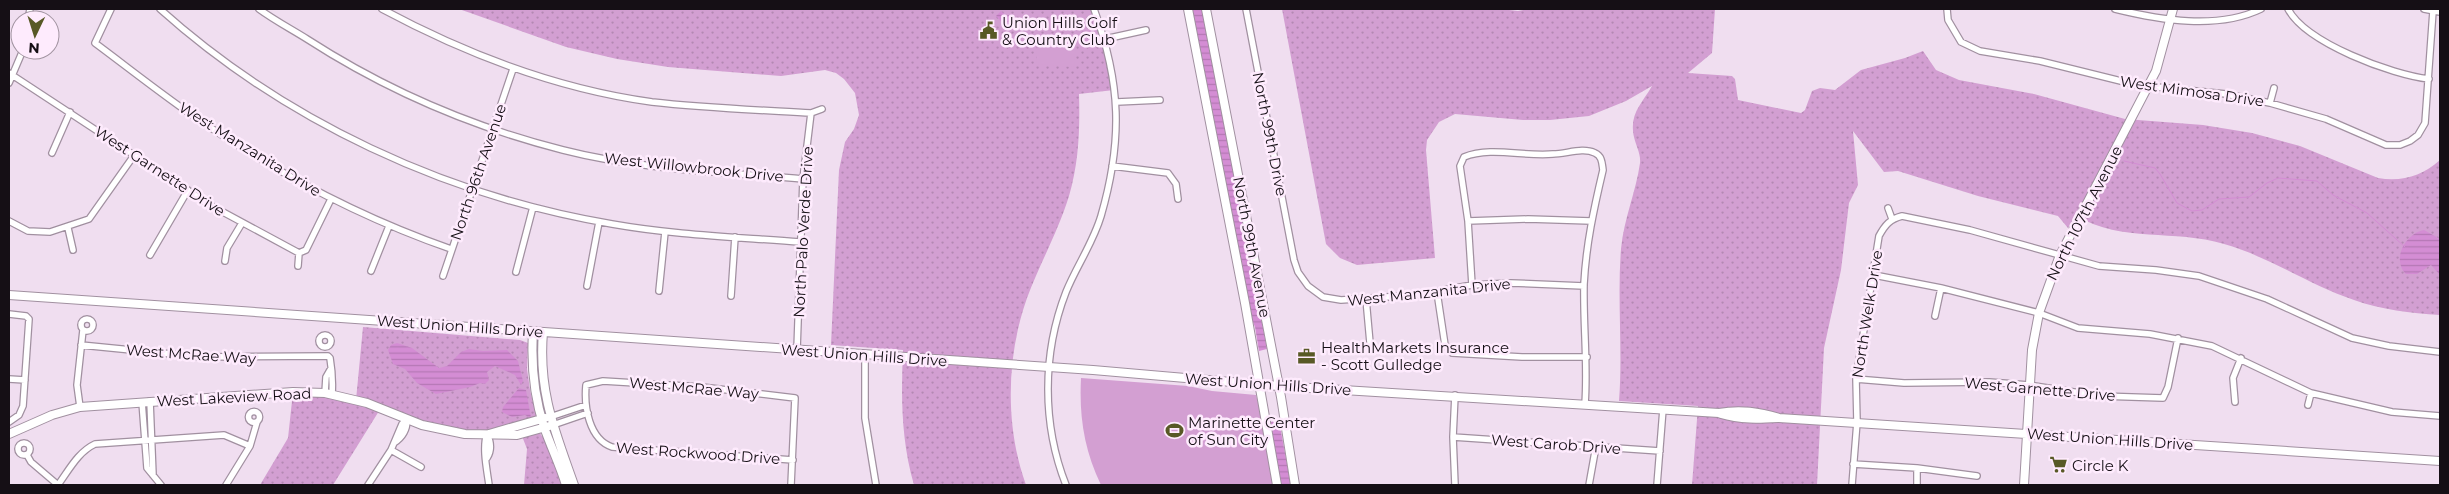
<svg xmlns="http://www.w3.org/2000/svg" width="2449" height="494" font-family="Montserrat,sans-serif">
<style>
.green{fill:url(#green-dots)}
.pitch{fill:#d39fd2}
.water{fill:url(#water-rules)}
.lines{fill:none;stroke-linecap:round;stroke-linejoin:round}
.stream{stroke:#d48dd4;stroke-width:1}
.street-casing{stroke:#a190a0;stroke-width:8}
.secondary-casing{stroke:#a190a0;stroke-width:10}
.street{stroke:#fff;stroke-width:5.5}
.secondary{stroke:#fff;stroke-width:8}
.labels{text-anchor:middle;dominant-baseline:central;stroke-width:5;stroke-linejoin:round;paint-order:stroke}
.poi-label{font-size:15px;fill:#150f15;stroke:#feebfd;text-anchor:start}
.street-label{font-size:15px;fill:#150f15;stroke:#feebfd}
</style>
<defs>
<pattern id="green-dots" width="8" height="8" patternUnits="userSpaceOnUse" patternTransform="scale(1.25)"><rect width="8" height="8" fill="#d39fd2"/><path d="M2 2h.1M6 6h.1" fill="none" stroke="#b488b3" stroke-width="1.8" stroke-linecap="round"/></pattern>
<pattern id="water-rules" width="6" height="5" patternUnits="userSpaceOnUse" patternTransform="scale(1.25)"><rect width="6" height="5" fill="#d48dd4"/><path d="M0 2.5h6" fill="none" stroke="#b578b5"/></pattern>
</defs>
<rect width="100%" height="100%" fill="#f0def0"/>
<path class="green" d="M459,9H1094L1114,90L1079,94C1080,128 1079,162 1069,196C1058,232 1040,263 1027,298C1006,357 1005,427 1026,485H914C901,440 901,397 903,350L831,345L839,170L845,142L854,129L859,115L855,93L844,79L836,73L825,70L781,76L668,67L617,59L566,47Z
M1282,9H1500L1518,11L1528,9H1715L1712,53L1688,73L1732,76L1735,79L1738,100L1801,113L1805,110L1812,91L1820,88L1835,90L1861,70L1905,58L1923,51L1936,70L1959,80L2034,94L2125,119L2203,125L2252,133L2300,146L2378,178C2402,182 2422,176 2440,160V315C2410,313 2382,310 2354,300C2309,285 2270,257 2224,244C2174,229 2123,243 2076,216L2068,228L2058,216L1978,196L1898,171L1884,172L1853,131L1858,185L1849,203L1841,270L1824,348L1817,485H1692L1698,406L1619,401C1623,350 1617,300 1621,249C1624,218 1636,192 1640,163C1641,154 1636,146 1634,137C1629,114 1641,105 1652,86L1626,101L1589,116L1550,120H1523L1455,114L1439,122L1427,140L1426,150L1435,258L1357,265L1340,258L1326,244Z
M363,327L520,340L528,343L527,369L530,390L541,435L556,451L569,485H524L527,449L522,436L465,437L442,434L379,411L333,485H260L288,438L293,392L356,400Z"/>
<path class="pitch" d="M1038,37L1076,40L1074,67L1036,64Z
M1081,378L1188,386L1212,391L1256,395L1264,426L1273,485H1101C1084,450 1079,416 1081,378Z"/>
<path class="water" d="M1191,9H1202L1267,349L1259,351L1255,327L1249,312Z
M1001,11L1006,16L1012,14L1014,16L1005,25L996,16Z
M2424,230L2440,239V275L2431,265L2417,274H2406C2391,259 2406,233 2424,230Z
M397,343L412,348L439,368L447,366L461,352L469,349L483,351L507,350L518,361L523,381L521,385L515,375L495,366L487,372L489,380L485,384L480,383L470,387L436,394L417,383L405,369L393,364L388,350L391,345Z
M519,388L526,390L531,418L525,415L512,417L502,412L503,407Z
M1279,421L1291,485H1279L1270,422Z"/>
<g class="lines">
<path class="stream" d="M2124,161L2155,168L2160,174L2177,203L2192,211L2202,210L2219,199L2249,197L2267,183L2278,178L2317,181L2333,195L2367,213L2405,247"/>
<defs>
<path id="street" d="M111,9L95,43C130,69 165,97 202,122C280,175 362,218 451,249
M160,9C285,121 446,196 612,224C674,235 737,237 800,242
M259,9C274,20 291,29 307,39C386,90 472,127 563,150C641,170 723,172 803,179
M382,9C466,54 557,89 652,102C705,108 758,110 811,113L822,109
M1246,9L1294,260L1298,272L1308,286L1323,297L1341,300L1416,295L1472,285L1511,283L1584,286
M1947,9L1948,20L1961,42L1980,51L2040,61L2137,85L2226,94L2270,103L2326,119L2386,145H2400L2410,141L2418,135L2425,123L2433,11
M2115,9C2160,20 2217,30 2261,9
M2288,9C2306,43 2392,75 2429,79
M2424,9L2440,12
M28,20L30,9
M1105,39L1146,30
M9,73L210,205L299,253
M9,83L23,50
M1117,102L1160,100
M2270,103L2274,88
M52,153L70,112
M1112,166L1168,173L1176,184L1178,199
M1888,208L1892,219
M9,221L28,231L50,232L89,219L135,154
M1468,221L1528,219L1591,221
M68,228L73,250
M299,253L306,250L331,199
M150,255L188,190
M225,261L227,248L242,223
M298,266L299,253
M371,271L389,226
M516,272L533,207
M1874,275L1941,288L2039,313L2078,328L2150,334L2212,346L2311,393L2392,412L2440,416
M443,276L513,69
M1472,285L1468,221L1460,166L1464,157C1491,146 1524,157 1553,154C1566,154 1583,147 1595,153C1602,156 1602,163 1603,170C1594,208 1586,245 1584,284C1583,324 1588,364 1585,404
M587,286L599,222
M659,291L665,232
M1437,292L1445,345L1452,353L1522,357H1587
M731,296L735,237
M1366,299L1370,343
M9,314L26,316L29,319L23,406L19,415L9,422
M1935,316L1941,288
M81 325a6 6 0 1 1 12 0a6 6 0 1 1-12 0Z
M319 341a6 6 0 1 1 12 0a6 6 0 1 1-12 0Z
M81,345L202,357L328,356L330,358C332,370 333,381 332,394
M797,350L803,179L811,113
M865,354V418L876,485
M9,379L25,380
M1856,379L1904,383L1989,382L2029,385L2100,396L2163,398L2168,387L2178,338
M325,393L326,377L330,370
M150,401L153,475
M142,402L147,468L161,485
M2235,402L2233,378L2241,358
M2308,405L2311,393
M80,407L77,385L83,330
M248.5 417a5.5 5.5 0 1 1 11 0a5.5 5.5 0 1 1-11 0Z
M550,417L586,405
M553,425L588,413
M487,434C482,447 487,470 489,485
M1453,437L1660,451
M18 449a6 6 0 1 1 12 0a6 6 0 1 1-12 0Z
M394,443C403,437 407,430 407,420
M391,450L421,467
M27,455L31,462L58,485
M487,458C492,450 491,442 487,434
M1853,464L1917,468L1977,476
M58,485C69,470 78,452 95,444L224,435L250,446
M226,485L250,446L257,422
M368,485L391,450L402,424L407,420
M791,485L795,398L702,387L603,381L586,385C584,407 589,439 612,447L793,460
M1066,485C1042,424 1042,354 1066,292C1076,267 1093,243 1101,216C1123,140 1121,83 1094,9
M1455,485L1453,437L1455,395
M1589,485L1596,446
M1657,485L1663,409
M1852,485L1857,422L1856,379L1879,236C1885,225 1890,219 1902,216L1970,230L2099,266L2156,270L2199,276L2267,299L2352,338L2389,346L2440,352
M1917,485V468"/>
<path id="secondary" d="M1188,9L1245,303L1277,485
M1206,9L1281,397L1295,485
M9,295L1093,370L1278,386L1719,413C1741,409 1759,412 1779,418
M533,332C531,364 534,396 544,427C551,447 560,465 566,485
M543,332C538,392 555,431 574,485
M1721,414C1741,420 1759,419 1779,418L2440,461
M9,434L52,415L80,407L293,392L325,393L367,403L422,425L465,434L517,435L553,425
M489,434L545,418
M2024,485L2032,350L2039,313L2060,255L2156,71L2173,9"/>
</defs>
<use href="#street" class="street-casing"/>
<use href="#secondary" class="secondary-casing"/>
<use href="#street" class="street"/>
<use href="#secondary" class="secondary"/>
</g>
<defs>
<symbol id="civic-bare" viewBox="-9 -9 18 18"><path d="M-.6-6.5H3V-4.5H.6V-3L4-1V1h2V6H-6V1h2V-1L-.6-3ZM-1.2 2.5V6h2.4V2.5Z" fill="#585926" stroke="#feebfd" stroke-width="2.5" paint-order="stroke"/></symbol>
<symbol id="office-bare" viewBox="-9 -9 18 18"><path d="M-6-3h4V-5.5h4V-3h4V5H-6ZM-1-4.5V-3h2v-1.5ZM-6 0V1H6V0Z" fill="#585926" stroke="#feebfd" stroke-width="2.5" paint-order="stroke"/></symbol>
<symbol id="stadium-bare" viewBox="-9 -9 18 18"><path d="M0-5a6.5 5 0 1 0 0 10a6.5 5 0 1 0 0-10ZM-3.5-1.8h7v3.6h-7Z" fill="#585926" stroke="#feebfd" stroke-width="2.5" paint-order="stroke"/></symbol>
<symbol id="supermarket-bare" viewBox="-9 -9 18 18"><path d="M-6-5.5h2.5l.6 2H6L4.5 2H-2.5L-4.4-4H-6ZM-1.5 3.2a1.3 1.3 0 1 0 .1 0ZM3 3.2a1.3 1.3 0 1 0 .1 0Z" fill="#585926" stroke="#feebfd" stroke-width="2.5" paint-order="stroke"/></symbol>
</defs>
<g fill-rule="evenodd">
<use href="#civic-bare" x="976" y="18" width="25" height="25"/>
<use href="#office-bare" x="1294" y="344" width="25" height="25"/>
<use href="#stadium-bare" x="1162" y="418" width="25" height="25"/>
<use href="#supermarket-bare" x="2046" y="452" width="25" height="25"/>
</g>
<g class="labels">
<g class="poi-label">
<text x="1002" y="22">Union Hills Golf<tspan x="1002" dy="17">&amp; Country Club</tspan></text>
<text x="1321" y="347">HealthMarkets Insurance<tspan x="1321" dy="17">- Scott Gulledge</tspan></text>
<text x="1188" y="422">Marinette Center<tspan x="1188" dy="17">of Sun City</tspan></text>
<text x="2072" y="465">Circle K</text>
</g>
<g class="street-label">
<text transform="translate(2192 91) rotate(8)">West Mimosa Drive</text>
<text transform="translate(1270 134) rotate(79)">North 99th Drive</text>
<text transform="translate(250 149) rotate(32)">West Manzanita Drive</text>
<text transform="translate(694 167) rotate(6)">West Willowbrook Drive</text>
<text transform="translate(160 171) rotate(33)">West Garnette Drive</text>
<text transform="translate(478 172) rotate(-71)">North 96th Avenue</text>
<text transform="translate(2084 213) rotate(-63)">North 107th Avenue</text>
<text transform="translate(803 232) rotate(-87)">North Palo Verde Drive</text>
<text transform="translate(1252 247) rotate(79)">North 99th Avenue</text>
<text transform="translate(1429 292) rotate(-6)">West Manzanita Drive</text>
<text transform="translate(1867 314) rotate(-81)">North Welk Drive</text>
<text transform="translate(460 326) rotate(4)">West Union Hills Drive</text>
<text transform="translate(191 354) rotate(4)">West McRae Way</text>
<text transform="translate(864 355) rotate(4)">West Union Hills Drive</text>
<text transform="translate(1268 384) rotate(4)">West Union Hills Drive</text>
<text transform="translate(694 388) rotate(5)">West McRae Way</text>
<text transform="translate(2040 389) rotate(5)">West Garnette Drive</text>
<text transform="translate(234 397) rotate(-3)">West Lakeview Road</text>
<text transform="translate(2110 439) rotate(4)">West Union Hills Drive</text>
<text transform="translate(1556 444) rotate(4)">West Carob Drive</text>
<text transform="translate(698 453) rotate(4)">West Rockwood Drive</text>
</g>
</g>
<rect width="2449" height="494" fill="none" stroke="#150f15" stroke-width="20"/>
<g transform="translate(35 35) rotate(184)"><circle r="24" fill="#feebfd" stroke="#a193a0"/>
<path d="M0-4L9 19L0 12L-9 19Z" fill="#585926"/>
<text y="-8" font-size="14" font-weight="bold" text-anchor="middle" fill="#150f15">N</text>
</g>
</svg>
